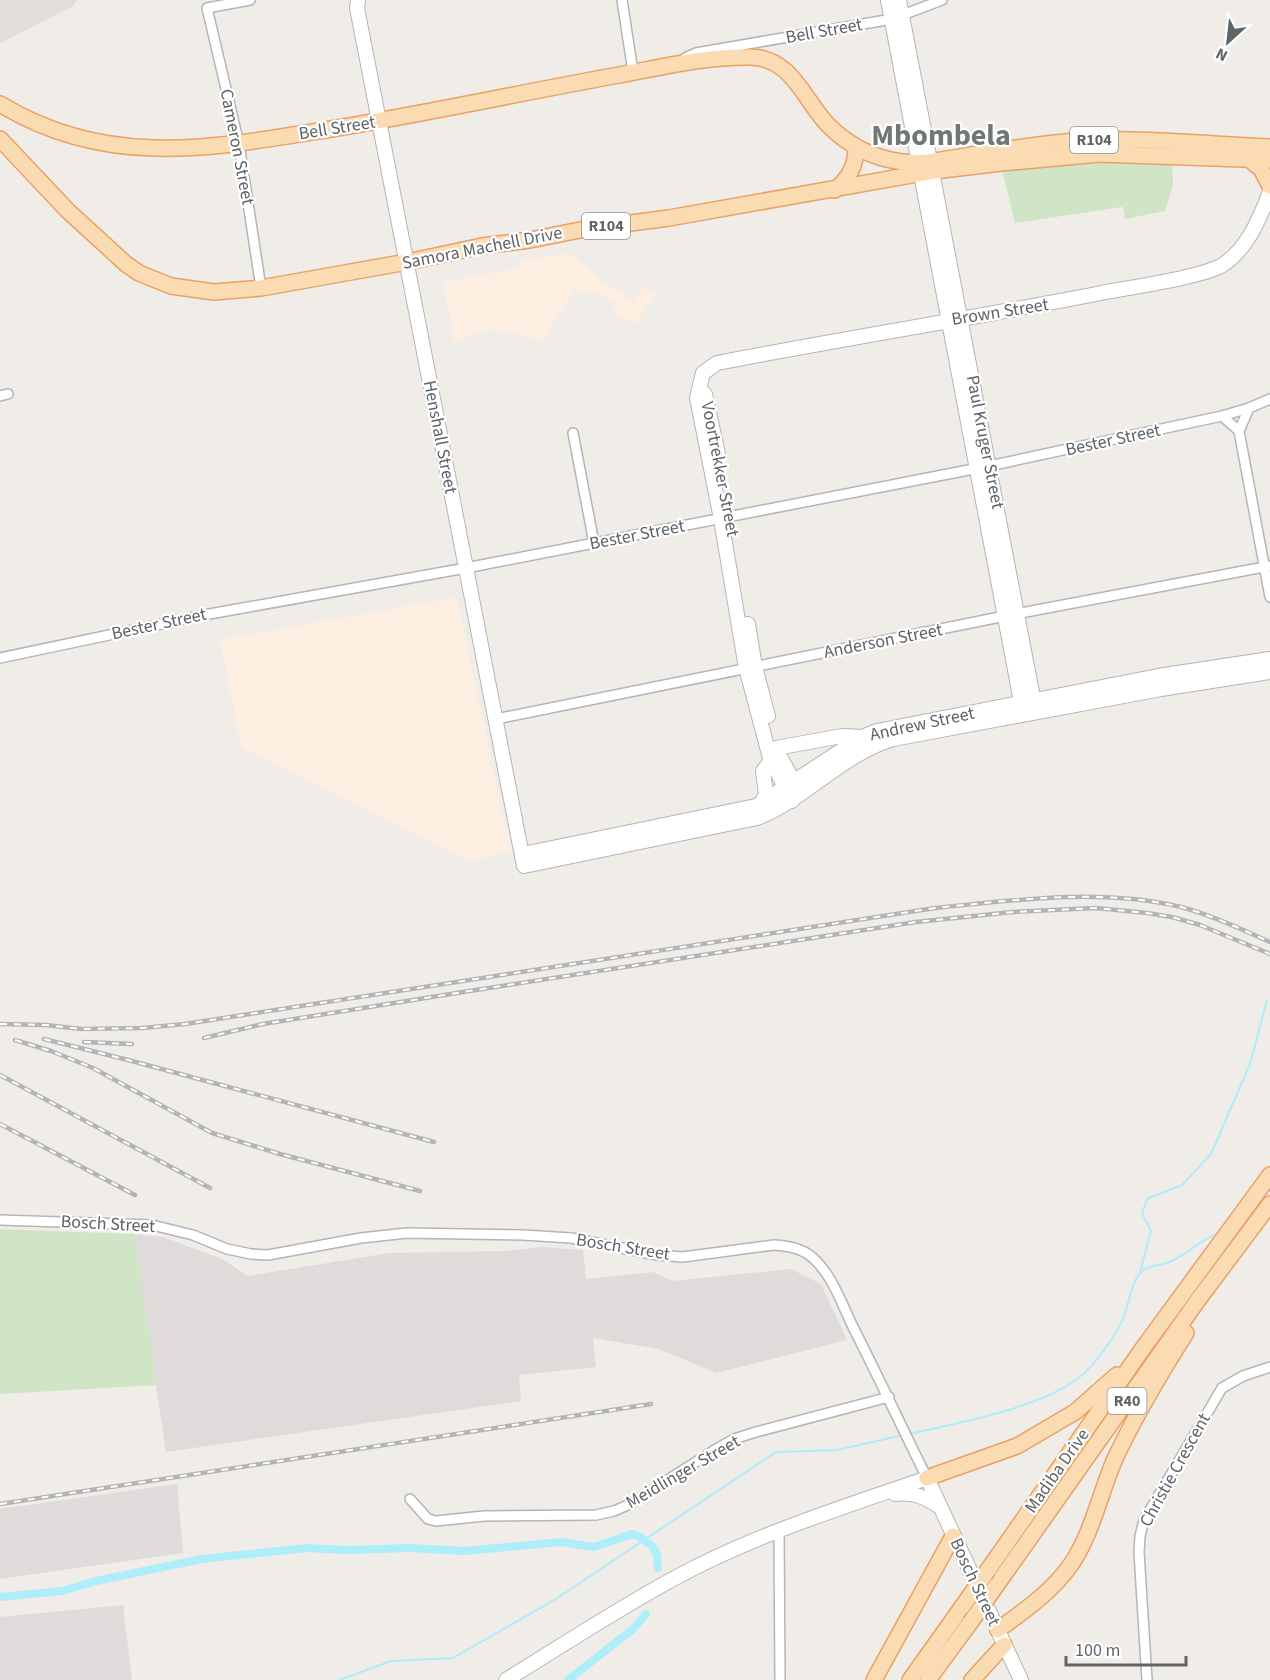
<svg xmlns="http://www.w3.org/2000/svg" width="1270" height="1680" font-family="'Source Sans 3',sans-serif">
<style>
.commercial{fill:#fceee0}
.industrial{fill:#dfdbda}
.education{fill:#e3ddd9}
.green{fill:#cfe5c6}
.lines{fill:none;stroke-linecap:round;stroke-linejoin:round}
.stream{stroke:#aeedfa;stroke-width:2}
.canal{stroke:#aeedfa;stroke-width:8}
.street-casing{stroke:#b2b6b9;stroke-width:12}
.secondary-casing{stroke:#b2b6b9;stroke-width:16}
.primary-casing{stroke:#e9a167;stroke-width:18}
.street{stroke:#fff;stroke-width:9}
.secondary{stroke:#fff;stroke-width:14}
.primary{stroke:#fadbb2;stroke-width:15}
.rail-casing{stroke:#b3b4b5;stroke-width:4.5}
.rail{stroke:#fff;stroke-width:2;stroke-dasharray:7;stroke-linecap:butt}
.primary-bridge-casing{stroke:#e9a167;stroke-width:18;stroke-linecap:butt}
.primary-bridge{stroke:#fadbb2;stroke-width:15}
.labels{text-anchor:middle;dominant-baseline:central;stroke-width:4.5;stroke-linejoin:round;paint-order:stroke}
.shield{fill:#fff;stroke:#8f9295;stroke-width:1.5}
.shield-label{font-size:16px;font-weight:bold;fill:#5f6467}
.street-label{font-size:18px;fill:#5f6467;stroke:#fff}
.town-label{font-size:30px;font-weight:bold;fill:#707779;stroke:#fff}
</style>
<rect width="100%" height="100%" fill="#f0ece8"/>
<path class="commercial" d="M570,253L601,280L633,301L644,287L656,295L635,324L614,315L615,305L597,291L591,296L577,289L541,340L515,333L492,330L471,335L455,343L443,282L519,268V261Z
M457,597L511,851L470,861L242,748L220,640Z"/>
<path class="industrial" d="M133,1234L163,1237L222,1259L248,1276L389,1253L505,1251L541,1247L583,1250L586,1279L653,1272L672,1281L791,1269L821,1284L847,1340L716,1373L659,1349L593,1338L596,1367L519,1375L521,1401L166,1452Z
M177,1484L183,1553L0,1579V1509Z
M123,1605L132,1680H0V1617Z"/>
<path class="education" d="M0,0H77L73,6L0,43Z"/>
<path class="green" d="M1172,157L1173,185L1165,211L1125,219L1123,207L1015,223L1001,165Z
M0,1229L134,1234L157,1385L0,1394Z"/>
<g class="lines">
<path class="stream" d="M1140,1272L1151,1231L1142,1213L1147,1199L1182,1185L1211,1154L1250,1064L1267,1000
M909,1434C958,1423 1037,1409 1077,1379C1093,1367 1116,1337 1123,1318C1129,1305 1131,1282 1141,1272C1149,1265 1158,1266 1167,1263C1183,1257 1197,1243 1214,1235
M340,1680L391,1661L453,1658L556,1599L776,1452L837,1450L903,1435"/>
<path class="canal" d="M0,1597L62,1591L96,1581L202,1559L307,1548L345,1550L411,1548L464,1551L561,1542L594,1547L632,1534L640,1537L652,1546L657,1555L658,1568
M568,1680L633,1629L646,1614"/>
<defs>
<path id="street" d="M250,0L207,8L239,144L261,288
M622,0L633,72
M685,58L696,53L892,19L942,0
M0,396L8,394
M1222,416L1239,431L1270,597
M1239,431L1249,408
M573,433L594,543
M0,658L204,615L466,568L989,466L1222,416L1249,408L1270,399
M496,719L1005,616L1270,566
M0,1220L152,1225L193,1235L227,1249L251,1254L268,1255L361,1238L407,1233L523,1235L571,1238L657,1255L683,1257L774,1245C788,1246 802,1248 813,1258C833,1276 842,1305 854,1329C879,1378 902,1428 927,1478
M410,1499L428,1519L436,1521L484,1516L596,1515L614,1511L630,1504L713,1451L734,1439L756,1432L889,1397
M779,1530L780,1680
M1147,1680L1139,1552L1140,1536L1144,1520L1222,1388L1243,1376L1270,1367"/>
<path id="secondary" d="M358,0L357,8L524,866L757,818C806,799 842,754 893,739L1161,689L1270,672
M888,0L1023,712
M899,0L1035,708
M705,394L718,454
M748,624L755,667L768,716
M776,748L842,736L862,737
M776,749L797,788
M792,801L770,758L746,668L721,519L697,398L703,373L717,363C845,338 974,318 1101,293C1128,288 1155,284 1182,278C1194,275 1209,272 1221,266C1247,250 1259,220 1270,192
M761,804L766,794L763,771L771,761
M523,854L756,806L862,737L877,731L1158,676L1270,659
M895,1494C914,1492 925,1497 940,1507
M506,1680C561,1646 616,1610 673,1579C753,1535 841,1508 927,1478L1021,1680"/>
<path id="primary" d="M0,104C110,171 218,147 337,128C432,112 525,92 619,75C663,67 707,56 751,57C792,58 804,100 828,125C845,142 867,155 891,160C921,167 954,157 984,153C1021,147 1059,141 1097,140C1154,138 1212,145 1270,147
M0,139L68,211L126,264L139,273L171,286L214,292L261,288L407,262L482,246L530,240L585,229L669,218L934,171L1001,163L1099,154L1270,160
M1249,159L1261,169L1270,186
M835,190C849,178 856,166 856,147
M927,1478L1017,1446L1075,1412L1117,1375
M988,1570L1146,1344L1270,1175
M996,1586L1198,1300L1270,1204
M998,1630C1025,1610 1053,1591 1072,1563C1092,1533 1100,1494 1114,1461C1134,1417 1160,1374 1186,1333
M874,1680L953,1536
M910,1680L962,1607
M928,1680L970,1623
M972,1680L1004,1645"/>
</defs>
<use href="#street" class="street-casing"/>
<use href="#secondary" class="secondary-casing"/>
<use href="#primary" class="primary-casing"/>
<use href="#street" class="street"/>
<use href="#secondary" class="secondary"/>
<use href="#primary" class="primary"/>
<defs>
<path id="rail" d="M0,1024L46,1025L81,1029L142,1028L185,1024L935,908C1016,900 1101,888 1181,907C1211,915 1241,929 1270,942
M204,1038L263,1024L463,992L916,922L1013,912L1096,908L1147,913L1172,917L1200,925L1270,954
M44,1039L128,1060L434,1142
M15,1040L51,1051L93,1068L212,1133L280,1154L420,1191
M84,1042L132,1044
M0,1075L210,1188
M0,1124L135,1195
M0,1504L651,1404"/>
</defs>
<use href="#rail" class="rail-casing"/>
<use href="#rail" class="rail"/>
<defs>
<path id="primary-bridge" d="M962,1607L988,1570
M970,1623L996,1586"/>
</defs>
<use href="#primary-bridge" class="primary-bridge-casing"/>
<use href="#primary-bridge" class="primary-bridge"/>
</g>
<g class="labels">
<g class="shield">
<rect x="1070" y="127" width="48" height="26" rx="4.5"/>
<rect x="582" y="213" width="48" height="26" rx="4.5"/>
<rect x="1107.5" y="1388" width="39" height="26" rx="4.5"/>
</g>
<g class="shield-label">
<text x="1094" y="140">R104</text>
<text x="606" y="226">R104</text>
<text x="1127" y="1401">R40</text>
</g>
<g class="street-label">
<text transform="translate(824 31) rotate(-10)">Bell Street</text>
<text transform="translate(337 128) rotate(-9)">Bell Street</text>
<text transform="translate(237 147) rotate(79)">Cameron Street</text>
<text transform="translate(482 248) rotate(-11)">Samora Machell Drive</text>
<text transform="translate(1000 312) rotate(-9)">Brown Street</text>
<text transform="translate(440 437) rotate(79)">Henshall Street</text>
<text transform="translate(1113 440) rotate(-12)">Bester Street</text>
<text transform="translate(985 442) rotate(79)">Paul Kruger Street</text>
<text transform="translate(720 469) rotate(79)">Voortrekker Street</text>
<text transform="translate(637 535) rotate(-11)">Bester Street</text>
<text transform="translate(159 624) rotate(-12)">Bester Street</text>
<text transform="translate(883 641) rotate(-11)">Anderson Street</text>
<text transform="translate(922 724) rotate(-12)">Andrew Street</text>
<text transform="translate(108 1224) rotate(3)">Bosch Street</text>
<text transform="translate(623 1247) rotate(9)">Bosch Street</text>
<text transform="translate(1175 1470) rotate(-61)">Christie Crescent</text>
<text transform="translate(1057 1471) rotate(-55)">Madiba Drive</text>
<text transform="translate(683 1472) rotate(-30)">Meidlinger Street</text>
<text transform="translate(975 1582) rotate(65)">Bosch Street</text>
</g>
<g class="town-label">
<text x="941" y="135">Mbombela</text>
</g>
</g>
<g transform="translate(1228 42) rotate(207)" stroke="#ffffff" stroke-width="4.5" paint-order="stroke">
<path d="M0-4.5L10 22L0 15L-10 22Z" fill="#5f6467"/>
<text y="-9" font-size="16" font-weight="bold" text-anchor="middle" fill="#5f6467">N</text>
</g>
<path d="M1066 1656v9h120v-9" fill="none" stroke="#5f6467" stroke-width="3"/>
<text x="1075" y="1656" font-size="18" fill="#5f6467" stroke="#ffffff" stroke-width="4.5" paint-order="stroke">100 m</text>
</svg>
